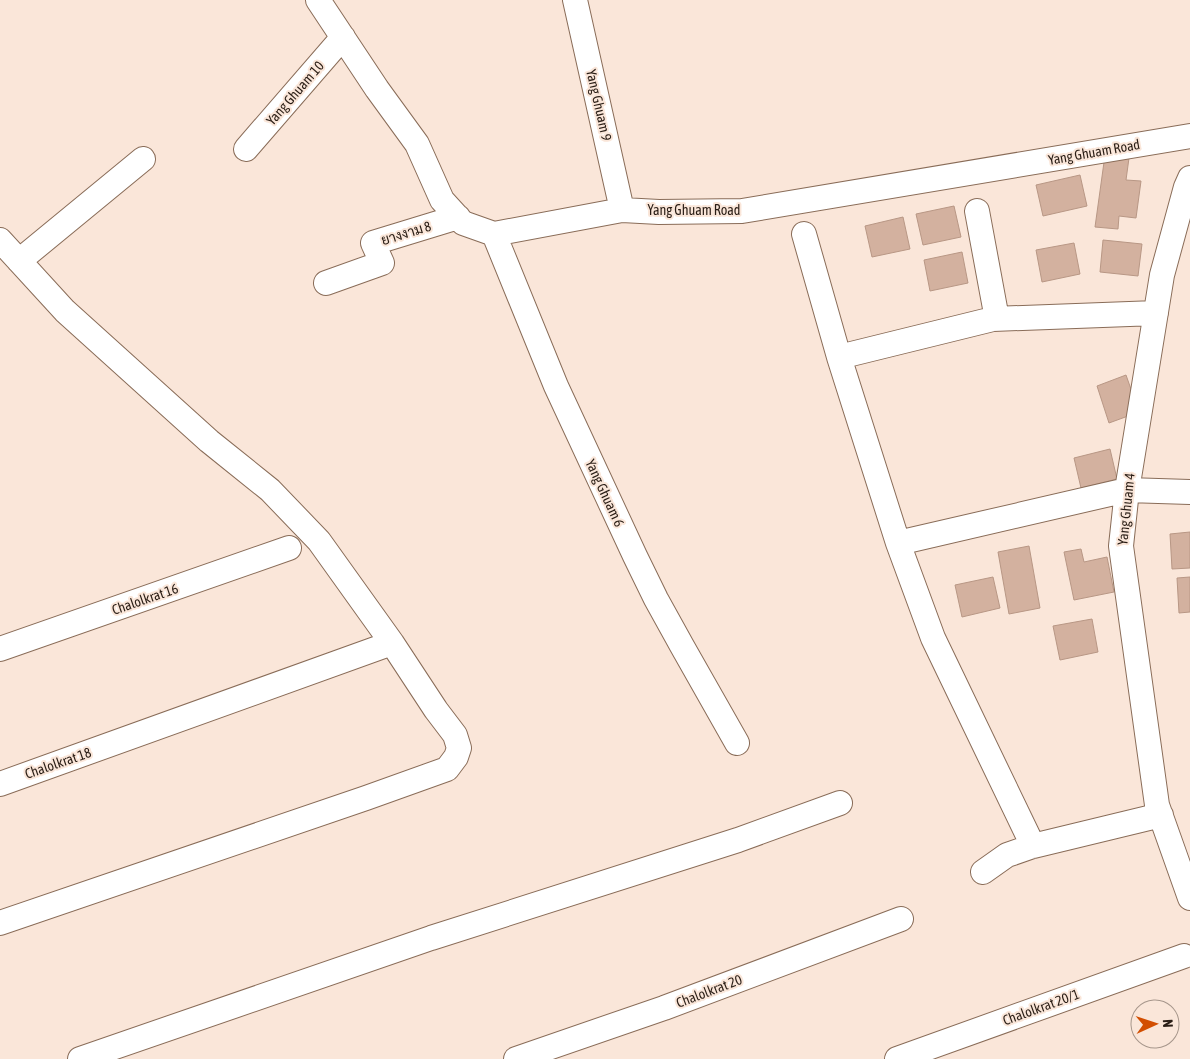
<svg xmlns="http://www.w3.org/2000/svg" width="1190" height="1059" font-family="'Asap Condensed',Sarabun,sans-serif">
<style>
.building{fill:#d3b19f;stroke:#b89785}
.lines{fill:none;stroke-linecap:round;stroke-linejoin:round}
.minor-casing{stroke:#896c58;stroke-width:26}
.minor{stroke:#fff;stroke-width:24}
.labels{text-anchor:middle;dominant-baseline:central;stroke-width:4;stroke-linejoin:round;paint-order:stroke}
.street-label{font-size:14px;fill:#291d15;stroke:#fae6d9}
</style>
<rect width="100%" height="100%" fill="#fae6d9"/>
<path class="building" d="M1105,155L1129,158L1126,180L1141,181L1136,218L1119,216L1118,229L1095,227Z
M1080,175L1087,206L1043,216L1036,185Z
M954,206L961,237L923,245L916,214Z
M903,217L910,249L872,257L865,226Z
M1103,240L1142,244L1138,276L1100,272Z
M1074,243L1080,274L1042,282L1036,250Z
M962,252L968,283L930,291L924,260Z
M1126,375L1139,412L1109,423L1097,386Z
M1110,449L1117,479L1081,488L1074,458Z
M1190,532V568L1172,569L1170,534Z
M1029,546L1040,608L1009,614L998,552Z
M1081,549L1084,562L1107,557L1114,592L1074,600L1064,552Z
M993,577L1000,608L962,617L955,585Z
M1190,577V612L1179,613L1177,578Z
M1092,619L1098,652L1060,660L1053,626Z"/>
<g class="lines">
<defs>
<path id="minor" d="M318,0L377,89L417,144L442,200L463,223L494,234L622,210L659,212L742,211L1190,136
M575,0L622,210
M246,149L343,37
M1190,178L1186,187L1162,275L1127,490L1121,546L1157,805L1190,898
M977,211L997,319
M494,234L556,386L635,556L656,599L682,646L737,743
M804,234L839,357L898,543L933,638L1033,846
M0,240L65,311L209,441L270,490L319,541L392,643L436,710L455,735L459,748L456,757L447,769L366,798L0,923
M19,261L143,159
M326,283L382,263L373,243L458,217
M839,357L993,319L1156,313
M898,543L1127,490L1190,492
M0,649L289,548
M0,784L392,643
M983,872L1007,855L1033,846L1161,815
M80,1059L431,938L738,840L840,803
M516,1059L664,1008L901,919
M897,1059L1184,956"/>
</defs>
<use href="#minor" class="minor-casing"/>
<use href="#minor" class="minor"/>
</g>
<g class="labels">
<g class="street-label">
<text transform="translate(295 93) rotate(-49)">Yang Ghuam 10</text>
<text transform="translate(599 105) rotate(77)">Yang Ghuam 9</text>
<text transform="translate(1094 152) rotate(-10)">Yang Ghuam Road</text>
<text x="694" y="210">Yang Ghuam Road</text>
<text transform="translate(406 233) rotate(-17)">ยางงาม 8</text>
<text transform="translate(605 493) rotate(65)">Yang Ghuam 6</text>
<text transform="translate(1126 509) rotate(-84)">Yang Ghuam 4</text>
<text transform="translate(145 599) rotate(-19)">Chalolkrat 16</text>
<text transform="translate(58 763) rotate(-19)">Chalolkrat 18</text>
<text transform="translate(709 991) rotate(-21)">Chalolkrat 20</text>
<text transform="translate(1041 1007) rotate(-20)">Chalolkrat 20/1</text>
</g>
</g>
<g transform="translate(1155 1024) rotate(87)"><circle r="24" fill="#fae6d9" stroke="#a6968b"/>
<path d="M0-4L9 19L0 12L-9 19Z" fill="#d24e01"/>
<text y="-8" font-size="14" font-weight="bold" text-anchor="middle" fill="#291d15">N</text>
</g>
</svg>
